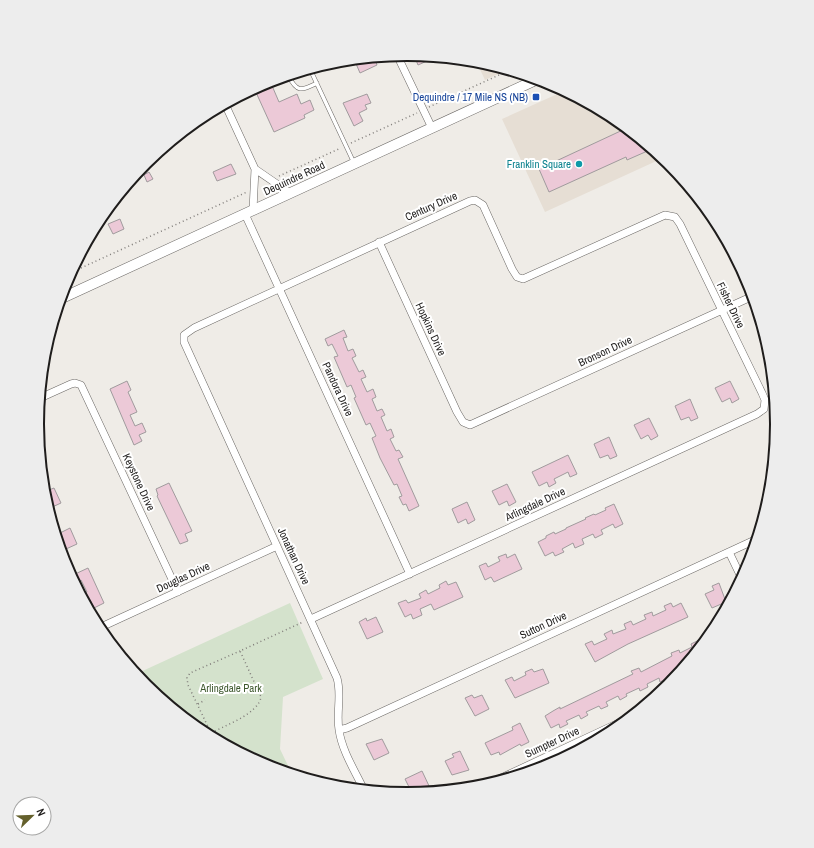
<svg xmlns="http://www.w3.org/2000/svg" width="814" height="848" font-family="'Archivo Narrow',sans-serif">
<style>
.built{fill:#e6ded4}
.green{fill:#d4e2cc}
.building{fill:#ecc9d7;stroke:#a09b9d}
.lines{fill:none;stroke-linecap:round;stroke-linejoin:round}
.service-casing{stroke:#6a6764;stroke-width:4.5}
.minor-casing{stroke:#6a6764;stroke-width:8}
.secondary-casing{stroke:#6a6764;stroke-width:11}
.path{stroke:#807d7a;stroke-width:1.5;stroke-dasharray:1 3;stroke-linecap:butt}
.service{stroke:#fff;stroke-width:3.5}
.minor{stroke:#fff;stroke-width:7}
.secondary{stroke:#fff;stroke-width:10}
.transit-dot{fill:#1a4fb4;stroke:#fff;stroke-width:1.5}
.culture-dot{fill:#0f9aa8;stroke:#fff;stroke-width:1.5}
.labels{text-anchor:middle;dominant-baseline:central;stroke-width:4;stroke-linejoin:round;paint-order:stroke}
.transit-label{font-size:11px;fill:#164399;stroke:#fff;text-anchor:end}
.culture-label{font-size:11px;fill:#0d838f;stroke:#fff;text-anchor:end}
.street-label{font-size:11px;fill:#1f1d1c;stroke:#fff}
.park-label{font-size:11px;fill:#3f592f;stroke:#fff}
.rim{fill:none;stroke:#1f1d1c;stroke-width:2}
</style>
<rect width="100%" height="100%" fill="#efece7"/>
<path class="built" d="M476,61H479L507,70L485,80Z
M564,91L613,116L663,158L545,212L502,119Z"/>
<path class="green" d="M290,603L323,679L283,697L280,749L292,774C238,757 172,718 136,674Z"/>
<path class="building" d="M414,55L436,57L418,65Z
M374,57L377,65L360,73L354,59Z
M270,81L279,102L297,94L301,104L310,100L314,110L304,115L305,118L274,132L254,88Z
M367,94L371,103L365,105L367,109L359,113L363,121L354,126L343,103Z
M627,128L652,149L627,160L626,157L549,192L539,169Z
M231,164L236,174L217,181L213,172Z
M149,172L153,179L147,182L144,175Z
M120,219L124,229L113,234L108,224Z
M344,330L347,337L343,338L348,351L353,349L356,356L352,358L359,372L363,370L366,377L361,379L367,392L373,389L376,397L372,399L377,411L382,409L385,415L381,417L387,431L391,429L394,437L390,439L396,451L399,450L403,457L398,459L419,506L409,511L406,504L403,505L399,497L402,496L397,484L394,485L380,458L372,438L376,436L370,423L366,425L354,398L356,397L351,385L347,387L334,357L338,356L332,344L328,346L325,339Z
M127,381L131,390L128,392L137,412L130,415L135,426L142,423L146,432L139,435L142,441L134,445L110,389Z
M730,381L739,399L732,403L730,398L722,402L715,388Z
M690,399L698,418L691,421L689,417L681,420L675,406Z
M649,418L658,436L651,440L648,435L641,439L634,425Z
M609,437L617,456L610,459L608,455L600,458L594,444Z
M568,455L577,474L570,477L568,472L554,479L556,483L549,487L547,482L539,486L532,472Z
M169,483L192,531L185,534L188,541L180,544L157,496L158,495L156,489Z
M507,484L516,502L509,506L507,501L499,505L492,491Z
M54,488L61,503L48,509L44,492Z
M467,502L475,520L468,524L466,519L458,523L452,509Z
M614,504L623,524L615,528L613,524L601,530L603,534L595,538L593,534L582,539L584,544L575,548L573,543L562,549L564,552L555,556L553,552L545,556L538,542L546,538V536L554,532L555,534L566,529V528L586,519L585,518L594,514L595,515L606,510L605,508Z
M70,528L77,544L66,549L63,541L58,543L56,535Z
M506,554L507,558L515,554L522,569L494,582L491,577L485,580L479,566L486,563L488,567L500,561L498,557Z
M88,568L104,603L94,608L90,600L85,602L82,594L87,592L81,580L77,583L73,575Z
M446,581L448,585L456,582L463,597L434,610L431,604L420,609L422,615L413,619L411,614L405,617L398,603L406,600L408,603L421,598L419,594L426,590L428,594L440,588L439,585Z
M719,583L726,602L712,608L705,594L714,590L712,586Z
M671,603L673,607L681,603L688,617L628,644L595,662L585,644L592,641L594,645L607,639L604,634L612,630L613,634L626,629L624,624L631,621L633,625L646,619L644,615L652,612L653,616L666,610L664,606Z
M376,617L383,632L367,639L359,622L366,618L367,621Z
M699,640L700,643L706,641L680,672L679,670L667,676L668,678L660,682L659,678L647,684L648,687L640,691L639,688L626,694L627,696L620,700L618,696L606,702L608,706L601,709L599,706L586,712L588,715L581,719L579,715L566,721L568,724L560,728L559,724L551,728L545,716L553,711L560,707V709L633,674L631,671L639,668L641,672L672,656L671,653L679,650L680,653L692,647L691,644Z
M532,669L534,672L543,669L549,683L515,698L505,680L512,677L514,681L526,675L525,672Z
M472,695L474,698L482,695L489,709L475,716L465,698Z
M520,723L529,742L521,746L520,744L500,755L499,752L491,755L485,743L513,730L512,727Z
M382,739L389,753L374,760L366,744Z
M460,751L469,770L452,775L445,761L454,757L452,754Z
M422,771L430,788L422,792L421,789L412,793L405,779Z"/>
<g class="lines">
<defs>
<path id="service" d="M310,69L354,163
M288,75C297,93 301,91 317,83"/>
<path id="minor" d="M397,55L432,128
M225,104L255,169L253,210
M255,169L290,193
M245,214L410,574
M379,242L457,412L463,422L470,425L753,296
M40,398L71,384L75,383L81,385L178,592
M729,552L742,579
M311,619L757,414L764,409L765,400L762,393L680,224L675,217L665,215L523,279L517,277L512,269L483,205L475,200L470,201L194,328L184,335V342L337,678C342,695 336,712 339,730C342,751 355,771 364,790
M99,628L277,546
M339,730L347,728L757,539
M486,785L627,719"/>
<path id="secondary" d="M60,299L538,79"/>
</defs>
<use href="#service" class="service-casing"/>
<use href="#minor" class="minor-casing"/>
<use href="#secondary" class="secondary-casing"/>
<path class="path" d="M429,107L510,70
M351,143L417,113
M279,176L341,148
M70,273L247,192
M198,704L205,700
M211,733L188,685L187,678L190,673L240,651
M208,735C222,726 258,715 261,697L240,651L303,622"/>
<use href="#service" class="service"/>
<use href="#minor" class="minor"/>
<use href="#secondary" class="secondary"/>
</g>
<rect class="transit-dot" x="532" y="93" width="8" height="8" rx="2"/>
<circle class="culture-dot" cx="579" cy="164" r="4"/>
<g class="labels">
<g class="transit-label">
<text x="528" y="97">Dequindre / 17 Mile NS (NB)</text>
</g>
<g class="culture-label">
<text x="571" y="164">Franklin Square</text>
</g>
<g class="street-label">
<text transform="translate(294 178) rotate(-25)">Dequindre Road</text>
<text transform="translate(431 206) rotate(-24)">Century Drive</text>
<text transform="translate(731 305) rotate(64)">Fisher Drive</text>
<text transform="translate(431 329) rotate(65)">Hopkins Drive</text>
<text transform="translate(605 351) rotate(-25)">Bronson Drive</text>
<text transform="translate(338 389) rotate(65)">Pandora Drive</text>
<text transform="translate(139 482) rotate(65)">Keystone Drive</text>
<text transform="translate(535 504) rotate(-25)">Arlingdale Drive</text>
<text transform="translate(294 556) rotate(65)">Jonathan Drive</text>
<text transform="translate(183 577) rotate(-25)">Douglas Drive</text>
<text transform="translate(543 625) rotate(-25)">Sutton Drive</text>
<text transform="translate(552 742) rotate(-25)">Sumpter Drive</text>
</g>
<g class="park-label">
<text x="231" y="688">Arlingdale Park</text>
</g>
</g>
<path d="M0 0H814V848H0ZM44 424a363 363 0 1 1 726 0a363 363 0 1 1-726 0Z" fill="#ededed" fill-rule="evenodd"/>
<path class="rim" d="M44 424a363 363 0 1 1 726 0a363 363 0 1 1-726 0Z"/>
<g transform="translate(32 816) rotate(67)"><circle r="19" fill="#ffffff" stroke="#a5a5a4"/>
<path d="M0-3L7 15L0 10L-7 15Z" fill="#64602c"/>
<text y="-6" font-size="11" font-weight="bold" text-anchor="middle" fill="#1f1d1c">N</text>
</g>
</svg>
